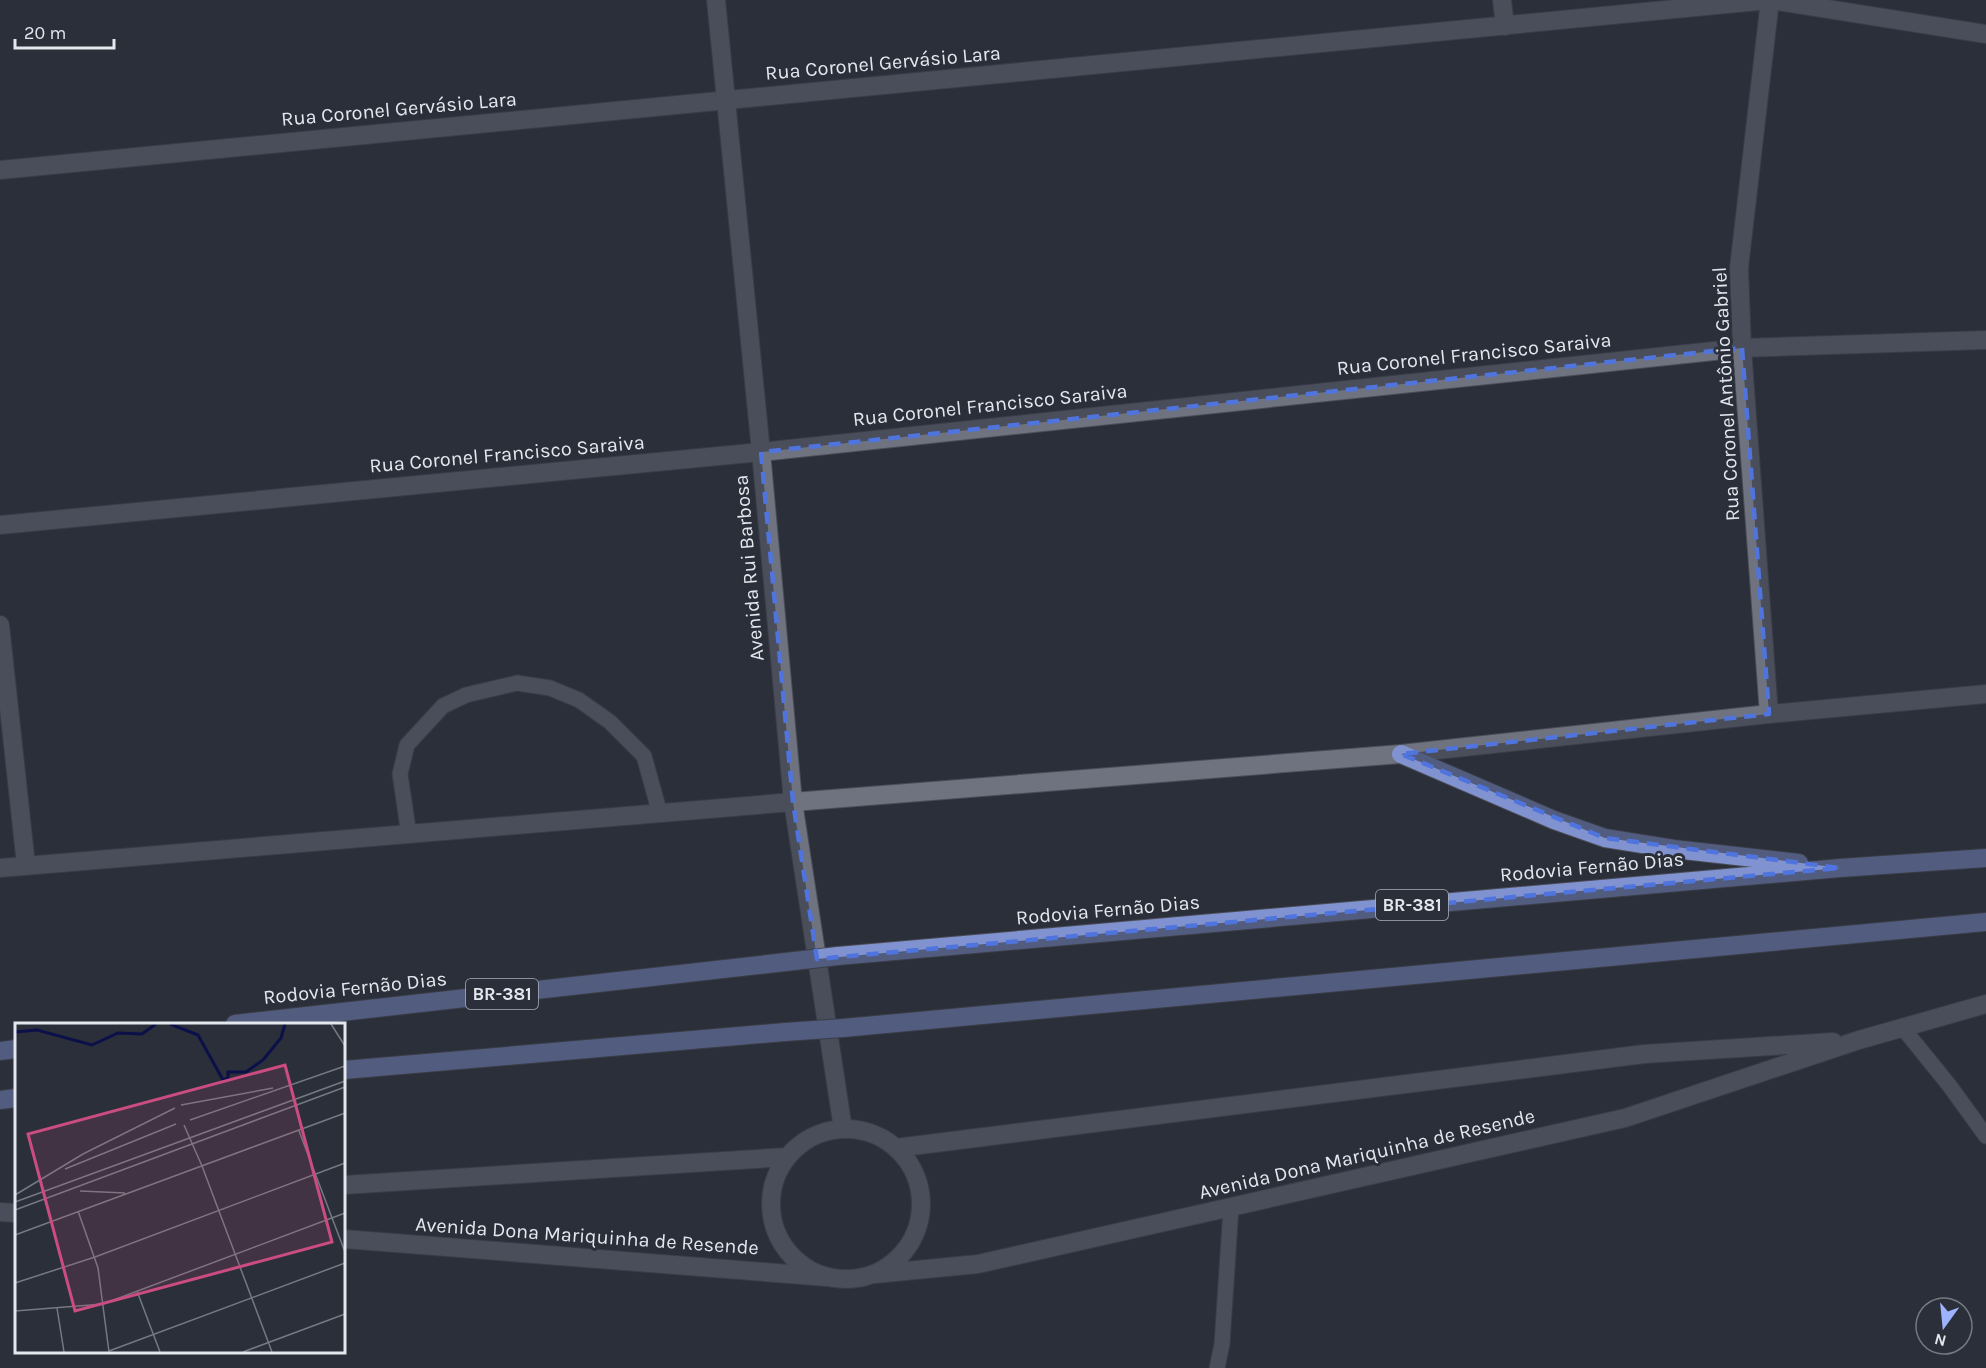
<svg xmlns="http://www.w3.org/2000/svg" width="1986" height="1368" font-family="Karla,sans-serif">
<style>
.lines{fill:none;stroke-linecap:round;stroke-linejoin:round}
.lane-casing{stroke:#4a4d56;stroke-width:17}
.street-casing{stroke:#4a4d56;stroke-width:20}
.secondary-casing{stroke:#4a4d56;stroke-width:20}
.highway-casing{stroke:#4a4d56;stroke-width:20}
.lane{stroke:#6f7380;stroke-width:15}
.street{stroke:#6f7380;stroke-width:18}
.secondary{stroke:#6f7380;stroke-width:18}
.highway{stroke:#8192d0;stroke-width:18}
.highway-bridge-casing{stroke:#4a4d56;stroke-width:20;stroke-linecap:butt}
.highway-bridge{stroke:#8192d0;stroke-width:18}
.marked{fill:none;stroke:#4f74de;stroke-width:4.5;stroke-dasharray:12 8;stroke-linejoin:round}
.labels{text-anchor:middle;dominant-baseline:central;stroke-width:6;stroke-linejoin:round;paint-order:stroke}
.shield{fill:#2b2f3a;stroke:#acb0b8;stroke-width:1.5}
.shield-label{font-size:18px;font-weight:bold;fill:#e4e7ee}
.street-label{font-size:20px;fill:#e4e7ee;stroke:#2b2f3a}
.inset-river{fill:none;stroke:#0c1048;stroke-width:3}
.inset-road{fill:none;stroke:#757982;stroke-width:1.5}
.view{fill:#ca4c80;fill-opacity:0.15;stroke:#ca4c80;stroke-width:3}
.inset-edge{fill:none;stroke:#e4e7ee;stroke-width:3}
</style>
<rect width="100%" height="100%" fill="#2b2f3a"/>
<g class="lines">
<defs>
<path id="lane" d="M409,835L400,774L407,745L443,706L466,695L517,683L550,688L579,700L610,722L644,756L660,814
M1902,1027L1949,1085L1986,1136
M1217,1368L1222,1344L1231,1208"/>
<path id="street" d="M1502,0L1505,26
M1771,0L1986,34
M0,170L1769,0
M0,525L761,452L1742,348L1986,340
M0,625L26,865
M1769,714L1742,348L1739,268L1770,0"/>
<path id="secondary" d="M716,0L761,452L793,802L843,1129
M0,868L793,802L1401,754L1769,714L1986,694
M771 1204a75 75 0 1 1 150 0a75 75 0 1 1-150 0Z
M896,1148L1644,1054L1833,1042
M344,1185L787,1157
M0,1212L16,1213
M344,1239L827,1277
M875,1274L978,1264L1625,1118L1859,1040L1986,1004"/>
<path id="highway" d="M1401,754L1554,820L1605,838L1674,849L1799,863
M838,956L1840,868L1986,858
M235,1024L768,964
M843,1028L1986,922
M0,1051L16,1049
M344,1070L785,1032
M0,1100L16,1098"/>
</defs>
<use href="#lane" class="lane-casing"/>
<use href="#street" class="street-casing"/>
<use href="#secondary" class="secondary-casing"/>
<use href="#highway" class="highway-casing"/>
<use href="#lane" class="lane"/>
<use href="#street" class="street"/>
<use href="#secondary" class="secondary"/>
<use href="#highway" class="highway"/>
<defs>
<path id="highway-bridge" d="M768,964L838,956
M785,1032L843,1028"/>
</defs>
<use href="#highway-bridge" class="highway-bridge-casing"/>
<use href="#highway-bridge" class="highway-bridge"/>
</g>
<path d="M0 0H1986V1368H0ZM1742,348L1769,714L1401,754L1605,838L1840,868L817,959L793,802L761,452Z" fill="#2b2f3a" fill-opacity=".55" fill-rule="evenodd"/>
<path class="marked" d="M1742,348L1769,714L1401,754L1605,838L1840,868L817,959L793,802L761,452Z"/>
<g class="labels">
<g class="shield">
<rect x="1376" y="890" width="72" height="30" rx="4.5"/>
<rect x="466" y="979" width="72" height="30" rx="4.5"/>
</g>
<g class="shield-label">
<text x="1412" y="905">BR-381</text>
<text x="502" y="994">BR-381</text>
</g>
<g class="street-label">
<text transform="translate(883 63) rotate(-5)">Rua Coronel Gervásio Lara</text>
<text transform="translate(399 109) rotate(-5)">Rua Coronel Gervásio Lara</text>
<text transform="translate(1474 354) rotate(-6)">Rua Coronel Francisco Saraiva</text>
<text transform="translate(1726 394) rotate(-93)">Rua Coronel Antônio Gabriel</text>
<text transform="translate(990 405) rotate(-6)">Rua Coronel Francisco Saraiva</text>
<text transform="translate(507 454) rotate(-5)">Rua Coronel Francisco Saraiva</text>
<text transform="translate(749 568) rotate(-95)">Avenida Rui Barbosa</text>
<text transform="translate(1592 867) rotate(-5)">Rodovia Fernão Dias</text>
<text transform="translate(1108 910) rotate(-5)">Rodovia Fernão Dias</text>
<text transform="translate(355 988) rotate(-6)">Rodovia Fernão Dias</text>
<text transform="translate(1367 1154) rotate(-13)">Avenida Dona Mariquinha de Resende</text>
<text transform="translate(587 1236) rotate(4)">Avenida Dona Mariquinha de Resende</text>
</g>
</g>
<g transform="translate(15 1023)">
<rect width="330" height="330" fill="#2b2f3a"/>
<path class="inset-river" d="M155,1L183,12L208,57L213,55V49H231L248,37L266,15L270,1M0,9L22,7L77,22L103,10L127,11L141,1"/>
<path class="inset-road" d="M316,1L330,23M166,82L258,65M175,97L330,43M169,102L187,143M284,108L330,229M187,143L257,329M50,146L161,101M65,168L110,170M0,172L68,131L160,85M0,179L330,58M0,187L330,64M63,188L83,245L94,329M0,212L330,90M0,260L80,234L330,140M122,268L145,329M42,285L49,329M0,288L88,281L330,190M94,328L330,240M228,329L330,291"/>
<path class="view" d="M270,42L317,219L60,288L13,111Z"/>
<rect width="330" height="330" class="inset-edge"/>
</g>
<g transform="translate(1944 1326) rotate(195)"><circle r="28" fill="#2b2f3a" stroke="#757982" stroke-width="1.5"/>
<path d="M0-4.5L10 22L0 15L-10 22Z" fill="#9eb3fd"/>
<text y="-9" font-size="16" font-weight="bold" text-anchor="middle" fill="#e4e7ee">N</text>
</g>
<path d="M15 39v9h99v-9" fill="none" stroke="#e4e7ee" stroke-width="3"/>
<text x="24" y="39" font-size="18" fill="#e4e7ee" stroke="#2b2f3a" stroke-width="4.5" paint-order="stroke">20 m</text>
</svg>
